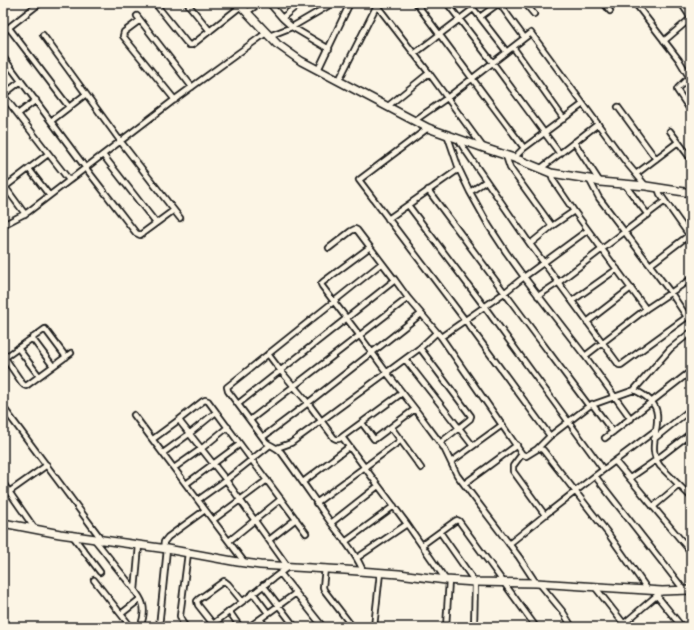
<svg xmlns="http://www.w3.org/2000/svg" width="694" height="630" font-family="Mynerve,sans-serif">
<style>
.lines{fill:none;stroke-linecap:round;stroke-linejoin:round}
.street-casing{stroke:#1c1c1c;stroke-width:8}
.secondary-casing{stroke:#1c1c1c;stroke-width:10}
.street{stroke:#fcf5e5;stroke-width:4.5}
.secondary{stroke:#fcf5e5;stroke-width:7}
</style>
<rect width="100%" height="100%" fill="#fcf5e5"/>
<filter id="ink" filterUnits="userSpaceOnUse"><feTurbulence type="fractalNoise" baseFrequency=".025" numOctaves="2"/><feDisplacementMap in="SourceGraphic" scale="8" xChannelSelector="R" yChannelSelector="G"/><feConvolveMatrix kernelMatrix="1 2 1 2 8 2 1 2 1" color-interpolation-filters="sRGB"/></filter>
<g filter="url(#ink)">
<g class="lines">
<defs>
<path id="street" d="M157,3L158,7L186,42L189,45H192L241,6
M187,3L210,31
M269,3L282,18L292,27L329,49
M375,3L429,73L483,147
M416,3L524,148
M447,3L493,63L560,154
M469,3L506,51
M499,3L524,37
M525,3L534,14
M604,3L610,11
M635,3L679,60L688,75V78L678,88L677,90L691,111
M247,12L260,3
M137,16L192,87
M480,17L499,3
M282,18L300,3
M140,20L124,32L123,36L175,100
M9,28L69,107
M3,32L40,3
M43,35L121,142L180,218
M269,36L292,27L333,3
M664,41L691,18L681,3
M513,47L564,119
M414,54L473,9
M3,57L85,167L136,233L140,235L174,210
M318,70L350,3
M339,80L377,5
M3,95L69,180
M3,95L21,81
M388,106L429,73
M618,107L656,159
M18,114L36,100
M51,121L86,94
M414,121L447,98L531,33L625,161L646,186
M428,128L359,180L465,320L550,436L589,406L634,390L670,349L691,332
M670,131L691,159
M447,134L459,169L470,192L489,226L506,252L524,277L585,356L631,419
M458,139L465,150L530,244L619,365H621L691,314
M574,142L600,182
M103,155L156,223
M506,156L510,168L552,226
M514,158L524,148L583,104
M29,169L49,195
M540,169L598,124
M551,173L553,180L574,211L646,309
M636,174L678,142
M589,179L599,198L671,293L687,317
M3,184L25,214
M625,185L648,215
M5,187L48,154
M428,190L589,406
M470,192L486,181
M408,205L484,306L603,469
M388,219L459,169
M3,225L28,212L178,97L266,33
M530,244L552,226L574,211
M370,247L323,282L321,284L322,286L360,336L387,373L415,409L444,448L457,475L519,557L536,583
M329,248L351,231L355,229L357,230L395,280L408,298L441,337L522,454L526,456L539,448L543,450L607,532L648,590
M650,265L689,235L660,194L658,188
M538,296L559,282L665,201
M572,301L617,269
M587,322L631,288
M441,337L504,293L524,277L588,230
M32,338L53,366
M18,348L39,376
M420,348L471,416L470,419L440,443
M268,354L280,370L308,403L334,438C337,440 339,440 342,437L402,393
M585,356L646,309L691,279
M5,358L22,383L24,385L26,386L71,353
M3,359L45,329L66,357
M405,359L473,446
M634,390C643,394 656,402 657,414C659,433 647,448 660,466L691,497
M238,404L395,280
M592,404L613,432
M3,407L102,540
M134,415L245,563
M250,420L408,298
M362,423L374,439H375L415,409
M391,427L421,468
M263,437L308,403L421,314
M342,437L407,524L446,580
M605,438L691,371
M153,439L180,419
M654,439L691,409
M277,448L291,443L321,421L405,359L420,348L436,333
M537,449L550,436
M163,453L189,434L216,412
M522,454L513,466V471L545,515L595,476L656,430
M615,461L691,552
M451,462L502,425
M174,468L201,449L228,427
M595,476L684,590
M630,478L656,460L691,433
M303,482L349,447
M3,483L35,529
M186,484L240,444
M464,484L517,445
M9,492L47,465
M198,500L226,480L270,445
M316,503L400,441
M653,507L679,485
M213,520L267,480
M331,523L378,486
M440,532L475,582L474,627
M72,535L100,572
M94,539C105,552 115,566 126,579C132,587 141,596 143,605C145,613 143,620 140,627
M269,540L296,519
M229,541L281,499
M345,542L394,506
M509,544L545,515
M422,545L455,521L457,520L459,521L536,627
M163,549L164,542L168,537L205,510
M357,558L407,524
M325,568L323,587L324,590L351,625L358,627
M363,571C356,553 342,538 331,523C314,499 298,475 281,452C276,447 271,446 266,442L228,391L227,387L382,263
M280,573L323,627
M94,580L131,627
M540,584L563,612L572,627
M263,585L295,627
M595,587L624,624
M135,591L139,545
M253,593L268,613
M657,596L682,627
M229,611L240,627
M121,614L140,599
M260,619L266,627
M213,624L198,605L197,601L199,599L224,581L228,584L242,601
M159,627L167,549
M186,627L182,622L180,616L188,553
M209,627L288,567L226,480L181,423L180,421V419L203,401L205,400L208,401L306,533
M249,627L296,593
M374,627L380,573
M446,627L449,580
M620,627L662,591"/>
<path id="secondary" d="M238,3L277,44L301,61L428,128L484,148L514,158L551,173L589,179L600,182L646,186L691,193
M3,523L60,534L167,549L238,562L260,565L345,570L399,574L446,580L475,582L536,583L662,591L691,590"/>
</defs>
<use href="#street" class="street-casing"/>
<use href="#secondary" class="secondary-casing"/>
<use href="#street" class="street"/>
<use href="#secondary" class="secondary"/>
</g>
</g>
<rect width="694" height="630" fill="none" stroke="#fcf5e5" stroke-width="16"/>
<rect x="8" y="8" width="678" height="614" fill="none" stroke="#1c1c1c" stroke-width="1.5" filter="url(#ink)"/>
</svg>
